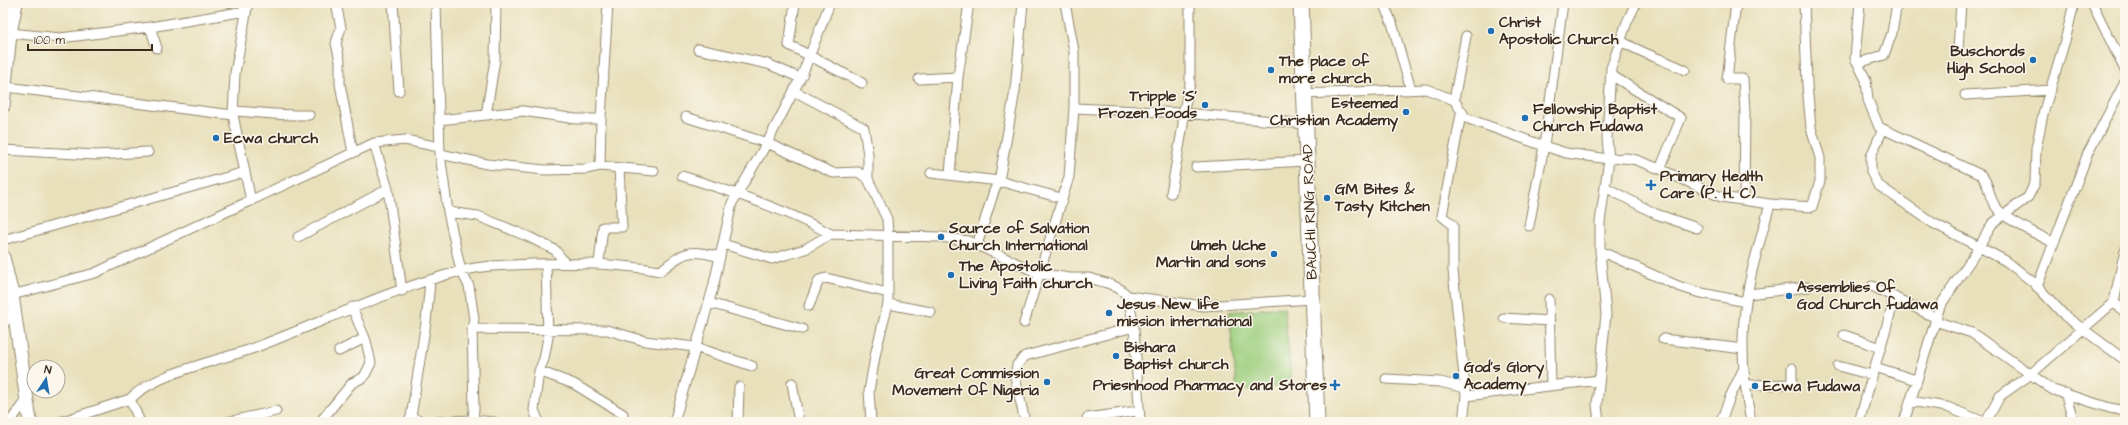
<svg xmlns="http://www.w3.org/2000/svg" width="2128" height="425" font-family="'Architects Daughter',sans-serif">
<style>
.green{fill:#9dcf7f;stroke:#6c7c4e}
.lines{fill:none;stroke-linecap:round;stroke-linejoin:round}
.street-casing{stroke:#92856c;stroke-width:11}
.secondary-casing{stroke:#92856c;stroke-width:15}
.primary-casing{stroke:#92856c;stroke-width:17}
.street{stroke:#fff;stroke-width:9}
.secondary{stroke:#fff;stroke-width:13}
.primary{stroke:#fff;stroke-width:15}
.poi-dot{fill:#1f6fb2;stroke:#fbf7ec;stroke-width:1.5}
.labels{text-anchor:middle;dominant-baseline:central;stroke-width:3;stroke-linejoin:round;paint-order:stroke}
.poi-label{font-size:15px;font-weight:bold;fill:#3b2a1e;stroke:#fbf7ec;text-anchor:start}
.street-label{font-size:15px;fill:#3b2a1e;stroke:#fbf7ec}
</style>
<rect width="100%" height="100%" fill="#fbf7ec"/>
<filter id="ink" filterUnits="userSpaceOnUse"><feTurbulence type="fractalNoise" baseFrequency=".025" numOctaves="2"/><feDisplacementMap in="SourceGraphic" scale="8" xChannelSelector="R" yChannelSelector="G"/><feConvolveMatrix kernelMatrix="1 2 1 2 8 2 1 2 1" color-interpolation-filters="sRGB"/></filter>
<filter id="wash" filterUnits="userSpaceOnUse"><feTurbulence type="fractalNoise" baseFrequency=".012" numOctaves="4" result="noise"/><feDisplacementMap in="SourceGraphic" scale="16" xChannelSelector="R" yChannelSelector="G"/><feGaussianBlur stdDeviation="0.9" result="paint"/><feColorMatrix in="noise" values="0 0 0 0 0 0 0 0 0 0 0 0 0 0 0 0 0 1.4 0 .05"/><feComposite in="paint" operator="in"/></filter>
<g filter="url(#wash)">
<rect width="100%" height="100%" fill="#e8e0bb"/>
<path class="green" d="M1284,307L1292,385L1237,391L1229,312Z"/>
</g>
<g filter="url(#ink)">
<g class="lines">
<defs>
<path id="street" d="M248,3L235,73L233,115L251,201
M336,3L341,28L336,43L340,61V84L353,153
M393,3L399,91
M795,3L789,45L862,83
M1381,3L1384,5L1392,23L1411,90
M1736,3L1727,79H1743L1745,112L1744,199
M1860,3L1855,58L1866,80L1868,100L1879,127L1981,175C1991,185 1987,196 1996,207C2004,219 2041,236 2054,243
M2092,3L2125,70
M150,27L157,48
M10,33L60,38L150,27L246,11
M1621,41C1641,53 1664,60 1685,70
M698,49L768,64L800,78
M1958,49L1961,3
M1858,63L1884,55L1892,33L1897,3
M1611,75L1681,118L1660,169
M919,79L958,77
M6,87L233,115
M794,91L864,128L868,155V179
M1305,94L1426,89L1454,100L1466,118L1544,146L1566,153L1609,159L1626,158L1636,160L1660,169L1721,197L1770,204L1812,207L1820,181V158L1811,128L1807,85L1804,3
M1965,95L2051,90
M1454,100L1466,36
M1074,108L1183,113L1307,124
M233,111C258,112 284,116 309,115
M1461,114L1442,216L1453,225V271L1466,396L1463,422
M486,115L495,60L496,3
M686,117L767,143L833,173L858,172L868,179L887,219L888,236V304L876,351L869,391L871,422
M439,120L523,111L576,119H601
M1883,129L1871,156V172L1878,185L1933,223L2006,261L2034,283L2065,316L2125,360
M374,143L388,189L402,291
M3,150L96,155L148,152
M440,154L487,164L545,170L586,169L600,166L654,171
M600,166L601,119L608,3
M1196,167L1307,161
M931,173L999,181L1061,198
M950,174L958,77L969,3
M682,176C733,192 784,209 831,234
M1605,187L1656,214L1697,228
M1171,193L1183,125V113L1190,84V3
M448,212L478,216L529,237L555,250L565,263
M1529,226L1544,146L1563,3
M298,237L388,189
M3,240L245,172
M723,244L772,259L805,249L831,234L941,237L968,241L1038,273L1069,278H1089L1110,284L1120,289L1128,296L1134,327L1140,422
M977,245L994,191L999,181L1015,91L1023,3
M1600,251L1678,286L1697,292L1746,302
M599,263L603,227H622L619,168
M1872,286L1936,318
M2037,287L2088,153L2125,82
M1748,294L1808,287
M12,295L95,273L374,143L405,140L439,147
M1128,296L1204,306L1313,299
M1549,299L1551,386
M2114,302L2125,313
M709,303L802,329
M888,304L931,312
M809,306L819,280L826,278L888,293
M1504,318L1549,321
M1935,321L1972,333L2053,390L2110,408L2125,411
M1024,323L1069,177L1074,108V51L1065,3
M3,325L14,309
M472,329L607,330L645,341L695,347L752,366
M1844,335L1881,348
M1663,339L1743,349
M339,351L365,338
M1838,366L1872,375
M1875,367L1916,380
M539,371L574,384L623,414
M1386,379L1440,382L1465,388
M792,383L799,422
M1746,385L1792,384V368
M2065,393L2074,422
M1466,396L1599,380
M130,399L140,422
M1910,401L1947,407L1984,422
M411,417L423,422
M1024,417L1015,377L1017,365L1025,356L1134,327
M1087,418L1138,411
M473,420L494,422
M10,422L27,398
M60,422L130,399C157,372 218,361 254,348C323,322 390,289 461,271C485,265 509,265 533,264C576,263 617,263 660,271C685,252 688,248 720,257
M227,422L276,411
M320,422L352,383L364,377L371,363L366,341L352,307
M408,422L411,417L426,322L430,282
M429,422L473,420L474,409L472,329L474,319L469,286L461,271L448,212L440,154L436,3
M539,422L534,410L539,371L544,359L548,337L546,264
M674,422L713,288L732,203L767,143L802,75L830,3
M738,422L739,387
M1599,422L1597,405L1606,314L1600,251V222L1609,159L1607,139L1611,68L1627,22L1636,3
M1721,422L1730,397L1743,370
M1751,422C1744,385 1740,348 1745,310C1749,274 1761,239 1770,204
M1859,422L1895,297
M1904,422L1940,306L1978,249L1992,224L2028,197L2035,183L2036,149L2043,114L2066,37L2074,3
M1986,422L2000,396L2031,374L2114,302L2125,250"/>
<path id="secondary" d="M3,106L10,33L16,3
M3,257L12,295L30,422"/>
<path id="primary" d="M1301,3L1317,422"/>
</defs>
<use href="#street" class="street-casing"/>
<use href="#secondary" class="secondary-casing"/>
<use href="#primary" class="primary-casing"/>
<use href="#street" class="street"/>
<use href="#secondary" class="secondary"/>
<use href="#primary" class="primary"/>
</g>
</g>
<g class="poi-dot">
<circle cx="1491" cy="31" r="4"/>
<circle cx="2033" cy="60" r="4"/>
<circle cx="1271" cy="70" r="4"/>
<circle cx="1205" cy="105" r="4"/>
<circle cx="1406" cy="112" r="4"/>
<circle cx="1525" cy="118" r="4"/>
<circle cx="216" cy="138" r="4"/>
<path d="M1649 179h4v4h4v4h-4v4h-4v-4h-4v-4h4z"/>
<circle cx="1327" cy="198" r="4"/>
<circle cx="941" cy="237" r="4"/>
<circle cx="1274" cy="254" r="4"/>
<circle cx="951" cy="275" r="4"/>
<circle cx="1789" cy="296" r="4"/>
<circle cx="1109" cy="313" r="4"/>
<circle cx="1116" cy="356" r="4"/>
<circle cx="1456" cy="376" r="4"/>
<circle cx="1047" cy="382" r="4"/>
<path d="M1333 379h4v4h4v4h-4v4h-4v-4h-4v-4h4z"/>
<circle cx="1755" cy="386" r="4"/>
</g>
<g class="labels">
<g class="poi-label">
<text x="1499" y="22">Christ<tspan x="1499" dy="17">Apostolic Church</tspan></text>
<text x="2025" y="51" text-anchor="end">Buschords<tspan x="2025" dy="17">High School</tspan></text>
<text x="1279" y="61">The place of<tspan x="1279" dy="17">more church</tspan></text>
<text x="1197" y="96" text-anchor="end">Tripple 'S'<tspan x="1197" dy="17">Frozen Foods</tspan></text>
<text x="1398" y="103" text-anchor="end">Esteemed<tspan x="1398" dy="17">Christian Academy</tspan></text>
<text x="1533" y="109">Fellowship Baptist<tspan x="1533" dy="17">Church Fudawa</tspan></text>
<text x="224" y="138">Ecwa church</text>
<text x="1660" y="176">Primary Health<tspan x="1660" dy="17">Care (P. H. C)</tspan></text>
<text x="1335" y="189">GM Bites &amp;<tspan x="1335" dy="17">Tasty Kitchen</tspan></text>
<text x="949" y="228">Source of Salvation<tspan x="949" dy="17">Church International</tspan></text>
<text x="1266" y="245" text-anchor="end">Umeh Uche<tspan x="1266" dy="17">Martin and sons</tspan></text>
<text x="959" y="266">The Apostolic<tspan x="959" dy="17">Living Faith church</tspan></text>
<text x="1797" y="287">Assemblies Of<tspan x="1797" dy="17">God Church fudawa</tspan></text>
<text x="1117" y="304">Jesus New life<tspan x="1117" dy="17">mission international</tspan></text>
<text x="1124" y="347">Bishara<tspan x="1124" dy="17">Baptist church</tspan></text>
<text x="1464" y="367">God's Glory<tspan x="1464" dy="17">Academy</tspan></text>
<text x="1039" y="373" text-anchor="end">Great Commission<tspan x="1039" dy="17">Movement Of Nigeria</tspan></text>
<text x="1327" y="385" text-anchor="end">Priesnhood Pharmacy and Stores</text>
<text x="1763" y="386">Ecwa Fudawa</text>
</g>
<g class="street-label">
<text transform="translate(1310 212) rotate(-92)">BAUCHI RING ROAD</text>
</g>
</g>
<rect width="2128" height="425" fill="none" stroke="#fbf7ec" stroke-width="16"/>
<g transform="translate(46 379) rotate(12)"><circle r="19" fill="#fbf7ec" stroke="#aea59a"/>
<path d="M0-3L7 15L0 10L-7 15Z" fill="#1f6fb2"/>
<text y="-6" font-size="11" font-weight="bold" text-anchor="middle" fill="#3b2a1e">N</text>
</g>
<path d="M28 44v6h124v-6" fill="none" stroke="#3b2a1e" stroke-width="2"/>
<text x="34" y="44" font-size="12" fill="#3b2a1e" stroke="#fbf7ec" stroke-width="3" paint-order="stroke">100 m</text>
</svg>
